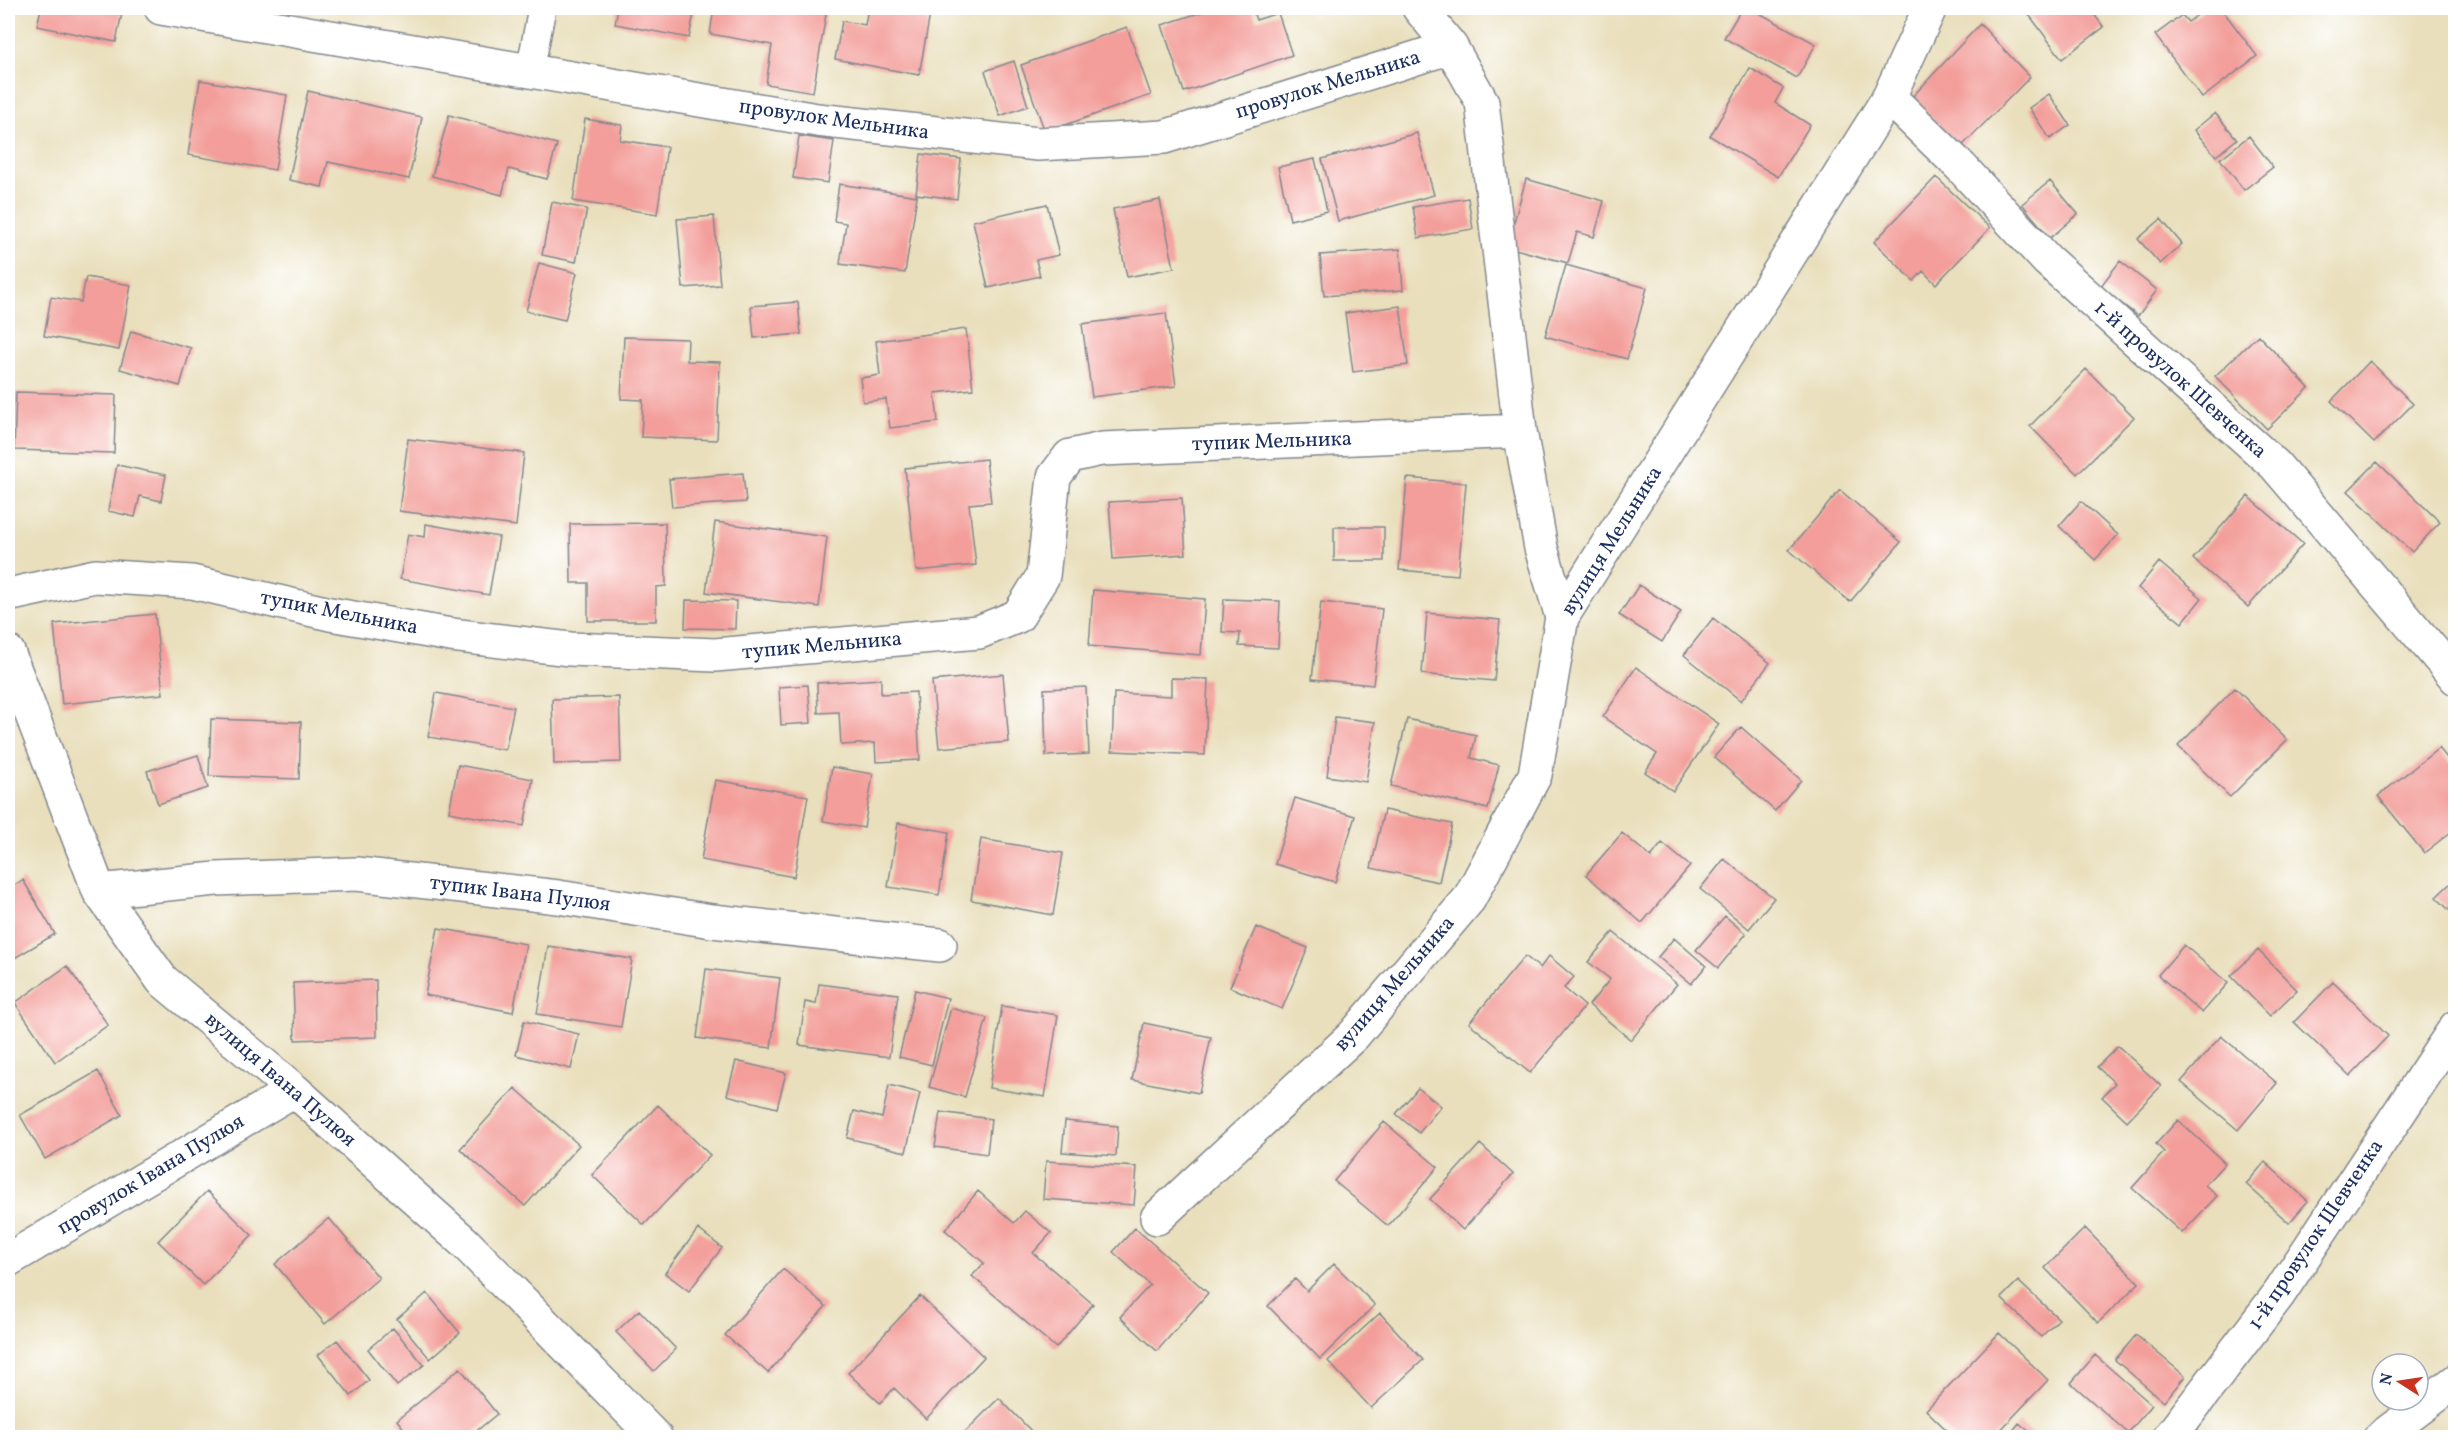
<svg xmlns="http://www.w3.org/2000/svg" width="2463" height="1445" font-family="Vollkorn,serif">
<style>
.building{fill:#f39e9a}
.lines{fill:none;stroke-linecap:round;stroke-linejoin:round}
.service-casing{stroke:#82878d;stroke-width:30}
.minor-casing{stroke:#82878d;stroke-width:36}
.service{stroke:#fff;stroke-width:27}
.minor{stroke:#fff;stroke-width:33}
.labels{text-anchor:middle;dominant-baseline:central;stroke-width:4.5;stroke-linejoin:round;paint-order:stroke}
.street-label{font-size:21px;fill:#1b2f5e;stroke:#fff}
</style>
<rect width="100%" height="100%" fill="#fff"/>
<filter id="ink" filterUnits="userSpaceOnUse"><feTurbulence type="fractalNoise" baseFrequency=".0167" numOctaves="2"/><feDisplacementMap in="SourceGraphic" scale="12" xChannelSelector="R" yChannelSelector="G"/><feConvolveMatrix kernelMatrix="1 2 1 2 8 2 1 2 1" color-interpolation-filters="sRGB"/></filter>
<filter id="wash" filterUnits="userSpaceOnUse"><feTurbulence type="fractalNoise" baseFrequency=".008" numOctaves="4" result="noise"/><feDisplacementMap in="SourceGraphic" scale="24" xChannelSelector="R" yChannelSelector="G"/><feGaussianBlur stdDeviation="1.35" result="paint"/><feColorMatrix in="noise" values="0 0 0 0 0 0 0 0 0 0 0 0 0 0 0 0 0 1.4 0 .05"/><feComposite in="paint" operator="in"/></filter>
<g filter="url(#wash)">
<rect width="100%" height="100%" fill="#e9dfbc"/>
<g id="blocks">
<path class="building" d="M41,8H123L116,42L37,26Z
M510,8H532L531,13Z
M618,8H695L689,38L615,24Z
M714,8H827L813,92L766,84L772,45L710,34Z
M868,8L931,9L919,75L835,59L842,21L865,25Z
M1214,8H1252L1256,20L1278,13L1292,55L1184,92L1162,25Z
M1742,8H1750L1816,44L1797,78L1724,38Z
M2024,8H2089L2104,27L2062,59Z
M2207,8H2221L2257,56L2202,98L2155,35L2182,15L2188,22Z
M1980,24L2030,77L1958,150L1913,96Z
M1127,27L1151,95L1045,132L1021,65Z
M1014,61L1028,106L1000,116L985,71Z
M1750,68L1783,88L1775,103L1810,125L1778,177L1710,136Z
M200,80L287,95L275,170L188,155Z
M308,91L422,117L409,179L328,162L322,187L289,180Z
M2049,94L2070,125L2050,139L2029,108Z
M2215,113L2237,139L2216,156L2194,130Z
M449,115L557,144L547,179L509,169L502,195L432,176Z
M585,119L622,125L620,140L667,147L657,214L573,201Z
M1417,133L1434,195L1338,221L1322,159Z
M799,136L834,141L828,183L793,178Z
M2249,136L2273,167L2244,190L2220,159Z
M921,154L961,159L957,199L916,194Z
M1315,159L1327,211L1290,220L1278,167Z
M1936,177L1990,228L1936,284L1923,271L1914,281L1874,242Z
M1526,179L1604,201L1594,237L1577,232L1568,263L1507,247Z
M2050,181L2078,214L2050,238L2022,204Z
M839,184L917,196L905,273L840,264L846,223L834,221Z
M1468,198L1473,229L1418,238L1413,207Z
M1160,200L1174,268L1127,277L1113,209Z
M552,202L587,209L576,262L542,255Z
M1047,204L1059,255L1036,260L1040,276L988,288L973,221Z
M714,216L720,285L683,288L677,219Z
M2161,219L2182,244L2160,264L2138,239Z
M1400,249L1403,290L1324,296L1320,255Z
M2120,261L2157,290L2138,316L2100,287Z
M539,263L577,273L565,320L526,311Z
M1566,265L1647,288L1627,359L1545,336Z
M86,277L131,285L119,350L44,336L51,297L81,302Z
M798,302L801,334L754,338L751,306Z
M1400,306L1408,365L1353,372L1345,313Z
M1166,313L1176,386L1092,397L1082,324Z
M966,329L973,389L935,393L938,422L890,428L886,399L863,402L860,378L880,375L876,341Z
M131,331L191,348L180,386L120,369Z
M2258,335L2309,388L2267,429L2215,376Z
M624,337L688,339L687,361L720,362L717,440L641,437L643,400L621,399Z
M2370,361L2413,404L2374,443L2331,401Z
M2086,369L2134,417L2077,474L2030,426Z
M16,392L116,395L114,453L14,450Z
M408,439L524,453L516,526L399,511Z
M986,459L991,502L969,504L976,565L916,571L905,468Z
M2377,462L2440,522L2412,552L2348,491Z
M117,465L166,475L161,501L140,496L135,517L108,511Z
M743,473L746,502L672,507L669,479Z
M1407,478L1466,483L1458,575L1399,570Z
M1840,490L1901,542L1850,602L1789,550Z
M2248,496L2303,544L2248,607L2193,559Z
M1182,498L1186,554L1113,559L1109,502Z
M2081,501L2118,535L2095,560L2059,526Z
M715,522L827,537L819,607L706,592Z
M665,523L666,586L656,587V621H588V583H571L570,524Z
M426,524L499,537L489,595L400,579L408,534L425,537Z
M1334,527H1384V561H1334Z
M2159,562L2202,598L2182,623L2138,588Z
M1639,585L1681,612L1662,642L1619,615Z
M1093,590L1205,599L1201,655L1089,646Z
M1224,599L1280,601L1278,648L1239,646L1240,633L1222,632Z
M686,600L736,601L735,629L685,628Z
M1321,602L1382,609L1373,685L1312,679Z
M1427,613L1500,620L1494,681L1422,674Z
M155,614L163,694L62,704L54,624Z
M1713,618L1770,663L1741,701L1684,655Z
M1636,667L1719,724L1673,791L1645,772L1657,754L1603,717Z
M1003,674L1009,742L939,748L932,681Z
M1171,678L1208,679L1205,755L1112,751L1114,693L1171,696Z
M881,679V694L916,692L920,760L876,762L875,743L841,745L839,712L818,713L817,683Z
M808,685L811,723L781,725L779,687Z
M1086,687L1089,754L1046,756L1044,689Z
M2235,688L2287,740L2230,797L2178,746Z
M436,693L514,707L505,750L428,737Z
M619,697L621,762L554,764L552,699Z
M1335,717L1375,722L1366,782L1327,776Z
M211,719L301,722L299,779L209,776Z
M1407,719L1476,735L1471,758L1499,765L1488,809L1391,786Z
M1741,727L1801,780L1775,811L1714,757Z
M2439,748L2456,769V828L2424,853L2378,796Z
M198,755L208,788L158,804L147,771Z
M458,765L533,779L524,826L449,812Z
M832,767L873,774L864,828L823,821Z
M715,780L808,796L794,877L701,860Z
M1295,798L1355,816L1335,882L1275,864Z
M1384,810L1452,824L1439,882L1371,868Z
M898,823L949,832L939,895L888,887Z
M1622,833L1651,857L1662,843L1690,866L1642,923L1586,875Z
M981,839L1063,853L1053,915L971,900Z
M1724,859L1774,898L1749,929L1700,889Z
M2456,878V917L2436,897Z
M23,880L55,934L8,962V889Z
M1725,916L1746,934L1718,968L1696,950Z
M1256,927L1308,948L1282,1009L1230,987Z
M438,928L526,944L513,1012L425,995Z
M1613,932L1677,984L1631,1040L1589,1005L1610,979L1588,962Z
M1674,938L1706,966L1691,984L1658,957Z
M2184,945L2228,983L2202,1013L2158,975Z
M548,946L632,959L621,1027L537,1014Z
M2258,950L2297,990L2270,1016L2231,976Z
M1525,956L1540,968L1549,956L1574,977L1564,988L1585,1006L1530,1073L1469,1023Z
M67,966L108,1025L55,1062L15,1003Z
M706,969L780,978L771,1048L697,1038Z
M376,980L377,1037L295,1040L293,983Z
M2333,982L2388,1036L2350,1076L2294,1022Z
M819,984L898,994L889,1057L799,1045L805,1002L816,1004Z
M915,990L948,998L932,1065L899,1057Z
M1002,1006L1058,1015L1045,1097L989,1088Z
M951,1008L987,1018L965,1097L929,1087Z
M524,1021L579,1034L571,1069L516,1055Z
M1144,1023L1211,1037L1199,1093L1132,1080Z
M2221,1036L2277,1083L2238,1130L2181,1082Z
M2118,1046L2161,1086L2127,1121L2102,1097L2115,1083L2097,1067Z
M736,1061L786,1073L777,1108L727,1095Z
M98,1071L122,1115L45,1159L20,1115Z
M889,1085L920,1093L906,1152L847,1138L854,1111L882,1118Z
M515,1088L579,1145L525,1206L460,1149Z
M1418,1088L1441,1106L1419,1133L1396,1114Z
M658,1105L710,1155L644,1225L592,1175Z
M940,1112L991,1119L987,1154L935,1147Z
M2178,1120L2225,1163L2205,1185L2217,1196L2182,1233L2132,1188L2164,1152L2156,1144Z
M1065,1121L1118,1126L1116,1156L1062,1152Z
M1384,1122L1438,1167L1388,1226L1334,1181Z
M1480,1144L1513,1174L1463,1230L1430,1199Z
M1046,1161L1137,1167L1134,1205L1043,1199Z
M2265,1162L2308,1201L2289,1223L2246,1184Z
M207,1191L252,1235L203,1285L158,1241Z
M978,1191L1014,1223L1025,1211L1051,1233L1033,1253L1093,1304L1056,1348L972,1276L984,1263L945,1230Z
M329,1218L379,1278L325,1324L275,1264Z
M1135,1228L1208,1293L1157,1351L1120,1317L1150,1285L1113,1252Z
M2085,1228L2139,1283L2098,1323L2045,1268Z
M698,1229L722,1248L689,1291L665,1273Z
M1334,1264L1375,1305L1320,1359L1268,1306L1295,1279L1307,1291Z
M783,1269L826,1306L768,1373L725,1335Z
M2018,1281L2059,1319L2041,1337L2001,1298Z
M427,1293L460,1333L430,1359L397,1319Z
M920,1296L984,1357L926,1419L894,1388L880,1403L848,1373Z
M639,1310L676,1349L654,1371L616,1332Z
M1380,1313L1423,1360L1371,1408L1328,1361Z
M393,1328L424,1365L397,1386L368,1349Z
M1999,1333L2048,1380L1993,1438H1955L1926,1410Z
M2136,1335L2185,1376L2164,1402L2115,1360Z
M337,1340L369,1380L351,1396L318,1355Z
M2095,1355L2152,1405L2128,1433L2071,1383Z
M460,1368L497,1414L468,1438H411L397,1420Z
M999,1398L1038,1438H959Z
M2019,1423L2037,1438H2007Z"/>
</g>
</g>
<g filter="url(#ink)">
<use href="#blocks" fill-opacity="0" stroke="#82878d" stroke-width="1.5"/>
<g class="lines">
<defs>
<path id="service" d="M530,71L542,8"/>
<path id="minor" d="M161,8L817,120L1038,144L1164,137L1451,47L1419,8
M1451,47L1482,102L1520,431L1541,548L1562,617
M1889,97L1961,167L2047,260L2275,465L2456,678
M8,595L95,576L192,582L330,614L451,635L570,649L715,655L979,632L1018,616L1043,576L1054,477L1070,456L1102,449L1520,431
M8,652L99,891L162,980L294,1090L464,1242L656,1438
M99,891L216,879L357,874L558,897L712,921L940,945
M1157,1218L1353,1036L1469,899L1535,775L1562,617L1889,97L1930,8
M8,1260L294,1090
M2169,1438L2279,1294L2456,1027
M2380,1438L2456,1381"/>
</defs>
<use href="#service" class="service-casing"/>
<use href="#minor" class="minor-casing"/>
<use href="#service" class="service"/>
<use href="#minor" class="minor"/>
</g>
</g>
<g class="labels">
<g class="street-label">
<text transform="translate(1328 85) rotate(-17)">провулок Мельника</text>
<text transform="translate(834 120) rotate(8)">провулок Мельника</text>
<text transform="translate(2180 380) rotate(42)">1-й провулок Шевченка</text>
<text transform="translate(1272 442) rotate(-2)">тупик Мельника</text>
<text transform="translate(1612 541) rotate(-58)">вулиця Мельника</text>
<text transform="translate(339 613) rotate(11)">тупик Мельника</text>
<text transform="translate(822 646) rotate(-5)">тупик Мельника</text>
<text transform="translate(520 894) rotate(7)">тупик Івана Пулюя</text>
<text transform="translate(1395 984) rotate(-49)">вулиця Мельника</text>
<text transform="translate(280 1080) rotate(41)">вулиця Івана Пулюя</text>
<text transform="translate(151 1175) rotate(-31)">провулок Івана Пулюя</text>
<text transform="translate(2316 1235) rotate(-56)">1-й провулок Шевченка</text>
</g>
</g>
<rect width="2463" height="1445" fill="none" stroke="#fff" stroke-width="30"/>
<g transform="translate(2400 1382) rotate(282)"><circle r="28" fill="#ffffff" stroke="#a4acbf" stroke-width="1.5"/>
<path d="M0-4.5L10 22L0 15L-10 22Z" fill="#c8321e"/>
<text y="-9" font-size="16" font-weight="bold" text-anchor="middle" fill="#1b2f5e">N</text>
</g>
</svg>
